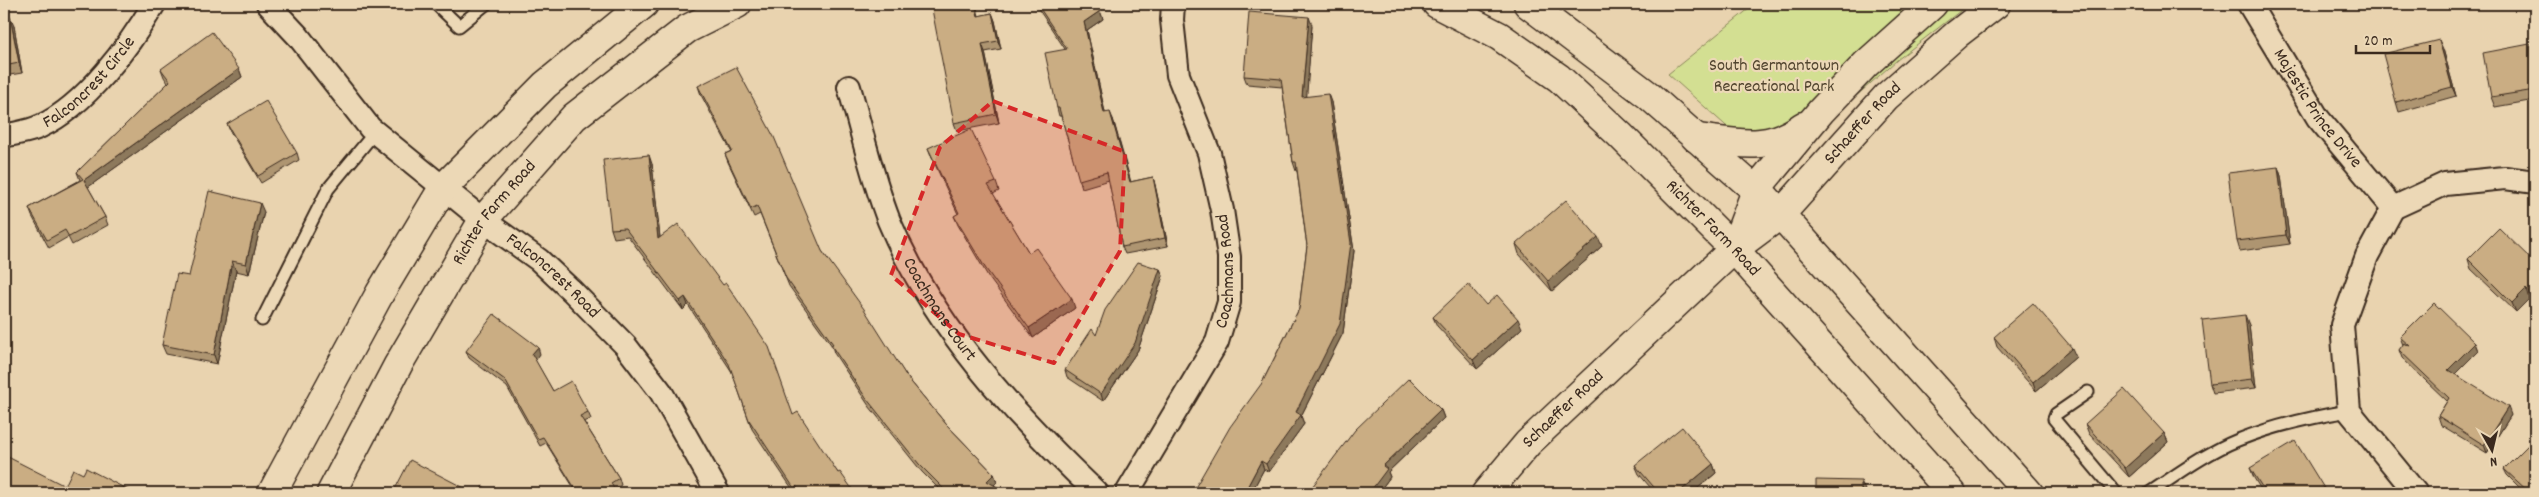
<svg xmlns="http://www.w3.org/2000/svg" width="2539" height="497" font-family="Dekko,sans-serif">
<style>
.green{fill:#d3df92;stroke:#878458}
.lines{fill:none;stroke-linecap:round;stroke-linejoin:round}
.lane-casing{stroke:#3b2a1e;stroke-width:15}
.street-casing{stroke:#3b2a1e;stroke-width:26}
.secondary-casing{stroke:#3b2a1e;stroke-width:31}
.lane{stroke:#ecd8b6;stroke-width:11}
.street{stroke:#ecd8b6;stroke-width:22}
.secondary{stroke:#ecd8b6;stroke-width:28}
.wall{fill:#ae9571;stroke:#3b2a1e}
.shaded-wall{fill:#8d795c;stroke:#3b2a1e}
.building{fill:#caad83;stroke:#3b2a1e}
.marked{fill:#d62828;fill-opacity:0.2;stroke:#d62828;stroke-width:4;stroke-dasharray:10 6;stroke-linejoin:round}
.labels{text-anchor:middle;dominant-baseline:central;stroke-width:4.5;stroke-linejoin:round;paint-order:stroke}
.park-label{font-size:18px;fill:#52452f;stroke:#ecd8b6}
.street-label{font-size:18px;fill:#3b2a1e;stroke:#ecd8b6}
</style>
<rect width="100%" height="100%" fill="#e9d3af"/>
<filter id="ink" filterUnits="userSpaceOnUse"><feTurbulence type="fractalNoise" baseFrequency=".02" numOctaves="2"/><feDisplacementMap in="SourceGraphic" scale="10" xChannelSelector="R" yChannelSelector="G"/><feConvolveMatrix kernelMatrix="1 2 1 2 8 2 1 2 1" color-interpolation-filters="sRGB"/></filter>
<g filter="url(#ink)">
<path class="green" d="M1755,4H1969L1897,60L1795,150H1753L1668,74Z"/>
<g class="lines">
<defs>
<path id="lane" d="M436,4L459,26L486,4
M262,320L328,189L375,132
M2088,392L2056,414L2054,419L2116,493
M2149,493C2178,474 2206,453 2238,440C2273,426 2312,417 2349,411"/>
<g id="street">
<path id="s1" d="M268,4L298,36L370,128L483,220L539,260L572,291L625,345L661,392L718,493"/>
<path id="s2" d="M2249,4L2318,118L2393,208"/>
<path id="s3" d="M849,87C862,131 872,178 889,221C934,328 1014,414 1097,493"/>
<path id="s4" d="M4,136C15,133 30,132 41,126C85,106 130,45 154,4"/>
<path d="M2393,208L2367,256L2342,325L2349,411L2416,493"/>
<path d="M2393,208L2445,184L2505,178L2535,182"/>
<path id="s5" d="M1127,493L1217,342L1229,302V257L1222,210L1209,153L1178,75L1172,20L1173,4"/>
</g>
<g id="secondary">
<path id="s6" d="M1437,4L1499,36L1559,78L1620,135L1734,249L1952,493"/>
<path d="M1528,4L1648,95L1745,181L1757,188L2029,493"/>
<path d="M1696,138C1736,143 1769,152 1803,126"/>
<path d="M1734,249L1757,188L1821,111L1866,64L1933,4"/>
<path d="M272,493L380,293L443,188L545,85L644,4"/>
<path id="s7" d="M331,493L398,365L483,220L574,117L687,29L737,4"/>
<path id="s8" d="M1486,493L1528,443L1734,249L1781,214L1886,97L1957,34L1996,4"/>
</g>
</defs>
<use href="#lane" class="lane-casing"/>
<use href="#street" class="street-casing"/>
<use href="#secondary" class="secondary-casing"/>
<use href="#lane" class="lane"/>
<use href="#street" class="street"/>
<use href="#secondary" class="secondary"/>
</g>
<path class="wall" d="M71,4H80L77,8Z
M1035,4H1095L1100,11L1103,19L1087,30L1105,113L1113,119L1130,182L1153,177L1155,185L1168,246L1125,254L1122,247L1109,180L1082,188L1061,116H1059L1057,108L1065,49Z
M992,13L995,21L1001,49L985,52L999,123L957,131L954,123L979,16Z
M4,18L14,26L22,73L4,76Z
M1312,25L1306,97L1331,102L1354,251L1343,333L1301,416L1304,424L1269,472L1264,469L1251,493L1262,383L1299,309L1307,246L1297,171H1296L1293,162L1282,87L1247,84L1244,76Z
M2535,43V100L2495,107L2491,97Z
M2443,49L2456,96L2399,112L2396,102Z
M161,69H239L242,77L88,187L105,217L108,225L72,245L68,237L49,248L32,216L29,208L80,180L77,172L168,83L164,77Z
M698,86L822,251L907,377L946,424L994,474L997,482L994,485L1007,493H943L922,472L869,406L834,353L832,346L789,286L760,214L754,217L728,162L725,154L731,151L701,95Z
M227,124L297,153L299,160L261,183L230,131Z
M928,148L996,182L999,191L993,194L1029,253L1075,308L1033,338L989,278L958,225L954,216L958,214L932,158Z
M652,164L660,238L793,415L838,473L855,493H795L752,429L732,372L688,305L683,310L628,236L614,238L611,229Z
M2278,167L2281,176L2290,244L2240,251L2237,241Z
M264,212L249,274L236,271L217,364L166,354L162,345L189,276Z
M1516,244L1602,246L1552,291L1519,254Z
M2468,259L2535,263V305L2529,299L2516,312L2471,269Z
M1160,269L1163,276L1138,350L1103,401L1067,377L1065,370Z
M1433,317L1522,328L1477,369L1437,326Z
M2249,325L2256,388L2213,393L2210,384Z
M1994,337L2076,357L2036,391L1997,347Z
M2400,337L2475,343L2478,351L2455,374L2511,415L2487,453L2441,425L2438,416L2447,401L2402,358L2399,350L2403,345Z
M466,351L540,354L535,360L553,391L588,412L591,419L584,422L619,478L621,485L614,490L616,493H577L546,443L540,446L507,387L469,358Z
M1441,410L1444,418L1388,472L1390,477L1378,493H1314L1312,487Z
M2085,424L2164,433L2168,442L2129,477L2089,434Z
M1713,464L1716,473L1692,493H1655L1639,474L1635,465Z
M2250,468L2327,493H2263L2254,478Z
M2504,469L2535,493H2525L2507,475Z"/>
<path class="shaded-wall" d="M76,4H80L77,8Z
M975,4H976L981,24L978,16Z
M1100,11L1103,19L1087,30L1107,121L1104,113L1084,22Z
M992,13L995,21L1001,49L998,41Z
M10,17L14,26L22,73L19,63Z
M1309,17L1312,25L1306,106L1302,97Z
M2439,40L2443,49L2456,96L2452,87Z
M982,44L985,52L999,123L996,114Z
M239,69L242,77L87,188L84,180Z
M1328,94L1331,102L1354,251L1343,333L1301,416L1304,424L1269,472L1266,464L1296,412Z
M1110,112L1113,119L1133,189L1130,182Z
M649,155L652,164L661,247L658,239Z
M2278,167L2281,176L2290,244L2286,235Z
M1153,177L1155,185L1168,246L1165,238Z
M260,203L264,212L249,274L246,264Z
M1598,237L1602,246L1552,291L1548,281Z
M232,261L236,271L217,364L214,355Z
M1160,269L1163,276L1138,350L1103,401L1101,394Z
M2526,289L2529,299L2516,312L2512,303Z
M685,297L688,305L683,310L680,301Z
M1072,299L1075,308L1033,338L1029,328Z
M2245,315L2249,325L2256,388L2252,379Z
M1518,319L1522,328L1477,369L1473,360Z
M2475,343L2478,351L2451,378L2448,370Z
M538,347L540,354L535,361L532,354Z
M2072,348L2076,357L2036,391L2033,382Z
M2508,407L2511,415L2487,453L2484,445Z
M1441,410L1444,418L1388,472L1390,477L1378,493H1369L1383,466Z
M2164,433L2168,442L2129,477L2125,468Z
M1261,461L1264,469L1251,493H1244Z
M1713,464L1716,473L1692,493H1678Z
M994,474L997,482L990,489L987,481Z
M1861,481L1865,490V493H1861Z
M796,486L799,493H796L794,488Z"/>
<path class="building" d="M931,4H975L978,16L992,13L998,41L982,44L996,114L954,123Z
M1037,4H1095L1100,11L1084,22L1104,113L1110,112L1130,182L1153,177L1165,238L1122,247L1107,172L1079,180L1059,108H1057L1045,53L1067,49Z
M1249,12L1309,17L1302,97L1328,94L1351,243L1340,324L1296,412L1301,415L1266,464L1261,461L1244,493H1192L1230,427L1262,383L1299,309L1307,246L1296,162H1293L1281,79L1244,76Z
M10,17L19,63L4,66V18Z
M212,32L239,69L84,180L105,217L69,237L65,230L47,240L29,208L83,179L77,172L170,81L161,69Z
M2439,40L2452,87L2396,102L2383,54Z
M2535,43V90L2491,97L2483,53Z
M736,67L774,137L822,251L864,309L907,377L946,424L994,474L987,481L1007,493H948L919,464L866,398L831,345L833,344L786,278L757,206L751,209L725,154L732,151L698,86Z
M266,101L297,153L258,176L227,124Z
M971,129L996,182L988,185L1029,253L1036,248L1072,299L1029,328L986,269L954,216L959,213L928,148Z
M649,155L658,239L678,224L723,285L726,283L769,347L793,415L798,412L838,473L840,472L855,493H801L796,486L794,488L749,420L729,364L685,297L680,301L625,228L611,229L603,160Z
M2278,167L2286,235L2237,241L2228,173Z
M209,191L260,203L246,264L232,261L214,355L162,345L177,274L189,276Z
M1566,200L1598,237L1548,281L1516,244Z
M2499,228L2535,263V299L2526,289L2512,303L2468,259Z
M1138,262L1160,269L1135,343L1101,394L1065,370L1092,329L1096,335L1105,310Z
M1468,284L1486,305L1497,295L1518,319L1473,360L1433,317Z
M2033,303L2072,348L2033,382L1994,337Z
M2434,303L2475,343L2448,370L2508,407L2484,445L2438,416L2449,398L2399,350L2404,343L2410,346L2400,337Z
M494,314L538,347L532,354L553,391L571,381L588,412L580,416L619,478L611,483L616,493H578L543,437L538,439L505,380L466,351Z
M2245,315L2252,379L2210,384L2202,320Z
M1409,378L1441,410L1383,466L1387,469L1369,493H1320L1312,487L1355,430Z
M2124,389L2164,433L2125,468L2085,424Z
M1682,427L1713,464L1678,493H1659L1635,465Z
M2535,438V493H2530L2504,469Z
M2295,441L2327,493H2266L2250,468Z
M4,455L65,486L73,469L83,474L86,468L134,493H4Z
M410,460L474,493H393Z
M1816,480L1861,481V493H1816Z
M483,486L494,493H478Z"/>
</g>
<path class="marked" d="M993,101L1125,152L1120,251L1054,363L959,334L891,275L940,147Z"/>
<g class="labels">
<g class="park-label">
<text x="1774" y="66">South Germantown<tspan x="1774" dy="21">Recreational Park</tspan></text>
</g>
<g class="street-label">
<text stroke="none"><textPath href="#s4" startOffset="104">Falconcrest Circle</textPath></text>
<text stroke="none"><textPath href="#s2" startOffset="125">Majestic Prince Drive</textPath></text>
<text stroke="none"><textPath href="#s8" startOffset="529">Schaeffer Road</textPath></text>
<text stroke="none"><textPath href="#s7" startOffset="325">Richter Farm Road</textPath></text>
<text stroke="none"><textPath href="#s6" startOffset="358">Richter Farm Road</textPath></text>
<text stroke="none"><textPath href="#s5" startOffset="248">Coachmans Road</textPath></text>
<text stroke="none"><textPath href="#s1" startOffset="396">Falconcrest Road</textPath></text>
<text stroke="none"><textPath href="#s3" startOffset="242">Coachmans Court</textPath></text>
<text stroke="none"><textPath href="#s8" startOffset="114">Schaeffer Road</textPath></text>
</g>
</g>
<rect width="2539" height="497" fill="none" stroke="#ecd8b6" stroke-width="20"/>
<rect x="10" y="10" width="2519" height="477" fill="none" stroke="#3b2a1e" stroke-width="2" filter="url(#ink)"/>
<g transform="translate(2492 450) rotate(172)" stroke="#ecd8b6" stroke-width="4" paint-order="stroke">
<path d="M0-4L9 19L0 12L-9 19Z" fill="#3b2a1e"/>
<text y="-8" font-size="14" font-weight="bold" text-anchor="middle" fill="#3b2a1e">N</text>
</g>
<path d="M2356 45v8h74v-8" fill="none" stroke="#3b2a1e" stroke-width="2.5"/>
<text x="2364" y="45" font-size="15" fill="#3b2a1e" stroke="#ecd8b6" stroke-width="4" paint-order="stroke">20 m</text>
</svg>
